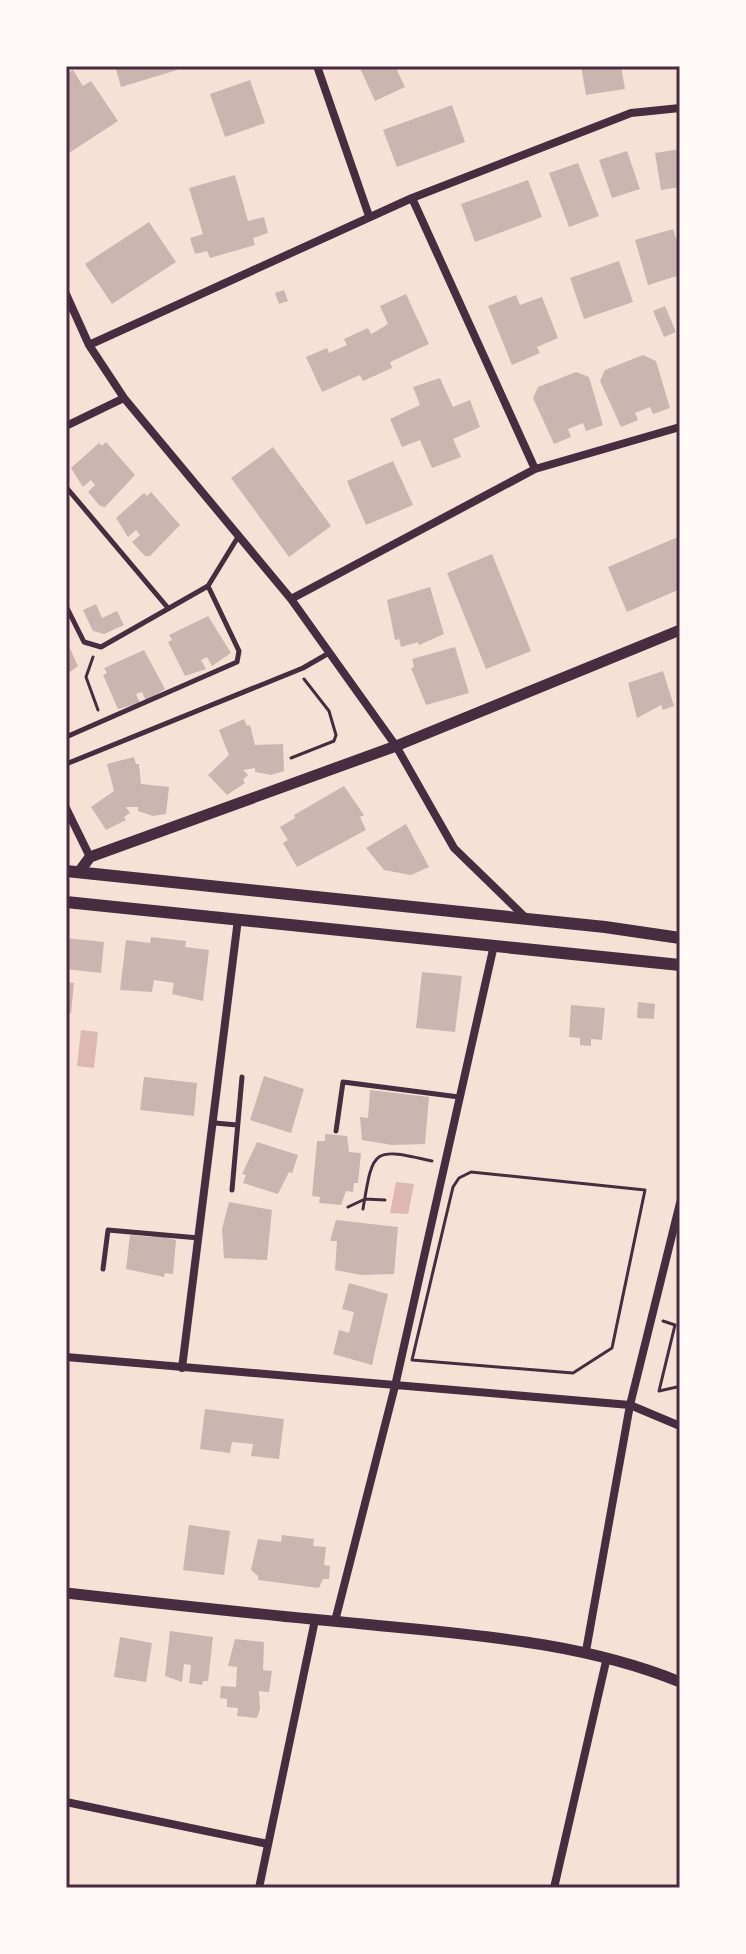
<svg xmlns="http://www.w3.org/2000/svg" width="746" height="1954" font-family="'Asap Condensed',sans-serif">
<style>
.water{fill:#dcb8b0}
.building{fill:#ccb4b1}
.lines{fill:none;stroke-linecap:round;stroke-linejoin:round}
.path{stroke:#4a2c40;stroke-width:3}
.service{stroke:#4a2c40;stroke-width:5}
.minor{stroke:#4a2c40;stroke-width:8}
.tertiary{stroke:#4a2c40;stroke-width:11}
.secondary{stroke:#4a2c40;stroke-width:12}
.neatline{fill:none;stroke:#4a2c40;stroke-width:3}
</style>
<rect width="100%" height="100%" fill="#f7e1d7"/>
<path class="water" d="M81,1030L98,1032L94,1068L77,1066Z
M396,1182L414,1184L408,1214L390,1213Z"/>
<path class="building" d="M115,66H175L177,70L121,87Z
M359,66H395L405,87L375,101Z
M581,66H621L625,89L586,95Z
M73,70L83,86L91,81L118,121L66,155V74Z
M250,80L265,123L225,137L210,94Z
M452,105L465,142L397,167L383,130Z
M680,149V187L661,190L655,153Z
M627,151L640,189L612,198L599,160Z
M578,163L599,216L569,227L549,173Z
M235,175L248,221L264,217L268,233L253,238L255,245L210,258L207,251L195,254L190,238L203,234L189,188Z
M528,180L542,217L475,242L461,204Z
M149,222L176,262L112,304L85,264Z
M673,229L680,251V275L648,285L635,240Z
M619,261L633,302L584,319L570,278Z
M284,290L288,301L279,304L275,293Z
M406,294L429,344L390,362L392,368L363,381L360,375L322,392L306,357L327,348L329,353L347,345L344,339L368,328L371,334L375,332L388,324L380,306Z
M516,295L520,305L542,297L558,338L537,347L540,353L512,365L488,306Z
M665,306L676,332L664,337L653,311Z
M643,355L656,361L670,408L653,414L650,407L635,413L638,420L621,427L600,381L605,370Z
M576,372L589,377L603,425L586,431L583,423L568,429L571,437L554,444L533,398L538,387Z
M440,378L453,407L470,400L480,427L453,439L461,457L432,468L420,440L402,447L390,419L420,405L413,387Z
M106,442L135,475L105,507L100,506L88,492L95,485L91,480L83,487L71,468L99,443L102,446Z
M273,447L331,526L289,557L231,478Z
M393,461L413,505L366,525L347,481Z
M151,492L180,525L150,556H145L132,542L140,535L136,530L128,537L116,518L144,493L147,496Z
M680,536V589L627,612L608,567Z
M492,554L531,651L486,669L447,573Z
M430,587L444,634L419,645L418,642L401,647L399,639L395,640L387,600Z
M96,604L102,618L117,611L124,625L104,634L93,631L83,610Z
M208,616L231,653L212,666L207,657L201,660L206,669L185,676L168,642L172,640L169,635Z
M66,640L78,666L66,675Z
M455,647L469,693L426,705L411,668L414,667L412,659Z
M144,650L165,689L146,701L142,692L136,694L140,703L118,709L103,675L107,673L104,668Z
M663,671L674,706L663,710L661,705L637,718L628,683Z
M244,719L247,726L250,725L255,745L283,744L284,771L271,775L255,772V768L243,770L248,775L243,780L245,783L227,795L208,775L229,755L219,730Z
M134,757L136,764H139L141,784L169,787L166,814L153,816L138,811V807H126L130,813L124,817L126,820L106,830L91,807L114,791L107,764Z
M344,786L364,815L360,817L366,830L297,867L283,843L288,840L280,827L295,818L294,815Z
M406,824L429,867L411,875L384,870L366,848Z
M151,937L186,941L185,947L209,950L203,1001L172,994L174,983L154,980L152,992L120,990L126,940L150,943Z
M66,938L104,942L101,973L66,969Z
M422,972L462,976L455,1032L416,1028Z
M66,982L74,983L71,1013H66Z
M638,1002L655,1004L654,1019L637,1018Z
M571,1005L605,1008L602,1040L591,1039V1046L580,1045V1038L569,1037Z
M264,1076L304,1089L291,1133L250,1120Z
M144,1077L197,1083L194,1116L140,1110Z
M370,1090L429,1097L425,1144L392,1145L362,1140L360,1117L368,1118Z
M325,1134L347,1136L349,1152L361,1153L358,1183H354L353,1192L346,1191L341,1205L319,1203L320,1197L312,1196L317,1141H325Z
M257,1142L298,1155L292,1173L289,1172L278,1194L243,1183L246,1175L242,1174Z
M229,1202L272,1210L267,1260L224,1258L222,1229Z
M336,1220L398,1227L394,1274L361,1275L335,1270L337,1241H330Z
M153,1234L176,1240L173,1274L165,1273L164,1277L126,1269L130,1235L152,1237Z
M349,1283L388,1294L372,1365L333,1354L339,1330L349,1333L354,1312L342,1309Z
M205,1409L284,1419L279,1459L251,1456L253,1444L232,1442L230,1453L200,1449Z
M189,1525L230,1531L224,1575L183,1570Z
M282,1535L314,1539L313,1546L326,1547L324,1565L330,1566L329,1579H323L319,1588L258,1580V1576L251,1570L258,1539L281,1542Z
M170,1631L213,1637L208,1681H203L202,1685L189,1683L191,1665L184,1664L182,1682L165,1676Z
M120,1637L152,1643L146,1682L114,1677Z
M235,1639L264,1642L263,1670L272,1671L269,1692L259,1691L260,1709L257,1718L237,1716L238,1708L227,1707V1699L220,1698L221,1686L236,1687L237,1667L228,1666Z"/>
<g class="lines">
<path class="path" d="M93,657L86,677L98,710
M291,758L334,741L336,735L329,711L304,679
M471,1172L645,1190L612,1348L573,1373L412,1360L453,1187L459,1178Z
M348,1207L365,1199L385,1200
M363,1209C373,1149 372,1147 432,1161
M663,1321L675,1325L659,1391L677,1387"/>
<path class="service" d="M66,487L168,608
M66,606L84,642L101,647L208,586L238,537
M66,737L237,662L239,651L208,586
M66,764L303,668L329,653
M215,1123L237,1125
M336,1131L343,1082L459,1097
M232,1190L242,1077
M103,1269L108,1230L199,1238"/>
<path class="minor" d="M317,66L369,216
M412,198L535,469
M66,294L89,345L124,398L291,599L396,746L454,848L526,918
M89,345L412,198L631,113L680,108
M66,426L124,398
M291,599L535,469L680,427
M66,808L90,857
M66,1357L630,1405L680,1426
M182,1368L238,919
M335,1621L395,1386L494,945
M586,1651L630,1405L680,1203
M66,1802L268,1844
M259,1888L315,1620
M554,1888L607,1657"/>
<path class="tertiary" d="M79,872L90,857L396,746L680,630
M66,1593C165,1604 264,1615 363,1624C470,1635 580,1641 680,1682"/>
<path class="secondary" d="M66,871L605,927L680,938
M66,902L680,965"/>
</g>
<rect width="746" height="1954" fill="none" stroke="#fffaf5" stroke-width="136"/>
<rect x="68" y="68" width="610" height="1818" class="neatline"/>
</svg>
